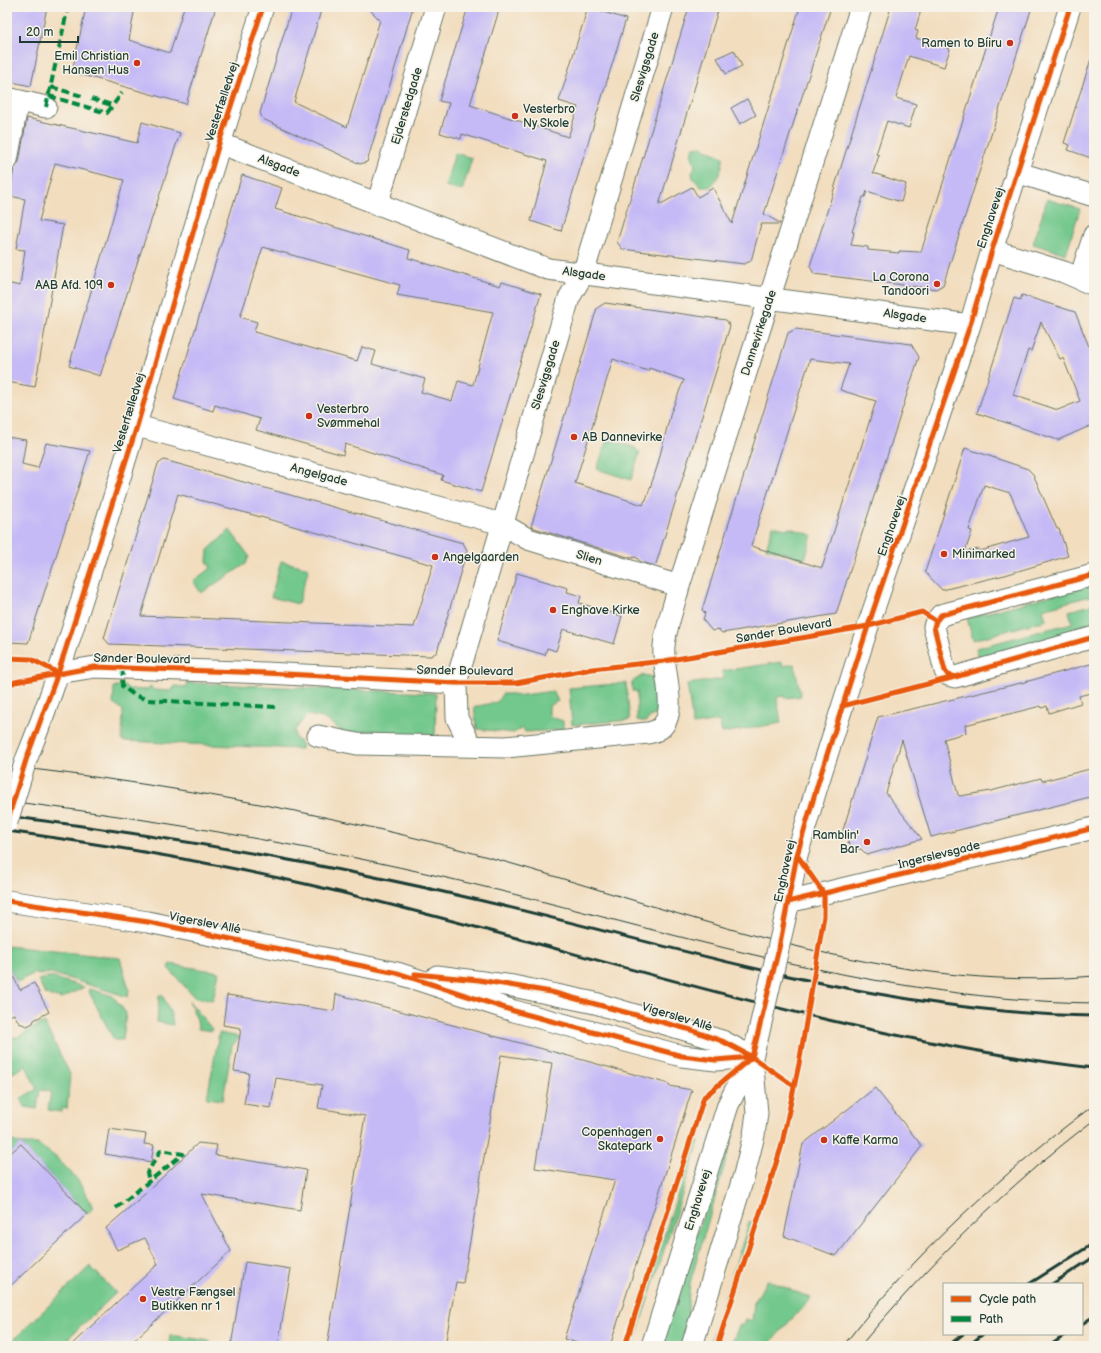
<svg xmlns="http://www.w3.org/2000/svg" width="1101" height="1353" font-family="'Balsamiq Sans',sans-serif">
<style>
.green{fill:#73c88d;stroke:#498260}
.building{fill:#c5baf6;fill-rule:evenodd}
.lines{fill:none;stroke-linecap:round;stroke-linejoin:round}
.minor-casing{stroke:#697564;stroke-width:23}
.minor{stroke:#fff;stroke-width:21}
.tram{stroke:#1f3d34;stroke-width:1}
.rail{stroke:#1f3d34;stroke-width:3}
.minor-bridge-casing{stroke:#697564;stroke-width:23;stroke-linecap:butt}
.minor-bridge{stroke:#fff;stroke-width:21}
.quiet{stroke:#00873e;stroke-width:4;stroke-dasharray:8 4;stroke-linecap:butt}
.cycleway-casing{stroke:#f7f3e8;stroke-width:8}
.cycleway{stroke:#e8590c;stroke-width:5}
.poi-dot{fill:#c8321e;stroke:#f7f3e8;stroke-width:1.5}
.labels{text-anchor:middle;dominant-baseline:central;stroke-width:3;stroke-linejoin:round;paint-order:stroke}
.poi-label{font-size:12px;fill:#1f3d34;stroke:#f7f3e8;text-anchor:start}
.street-label{font-size:12px;fill:#1f3d34;stroke:#f7f3e8}
</style>
<rect width="100%" height="100%" fill="#f7f3e8"/>
<filter id="ink" filterUnits="userSpaceOnUse"><feTurbulence type="fractalNoise" baseFrequency=".025" numOctaves="2"/><feDisplacementMap in="SourceGraphic" scale="8" xChannelSelector="R" yChannelSelector="G"/><feConvolveMatrix kernelMatrix="1 2 1 2 8 2 1 2 1" color-interpolation-filters="sRGB"/></filter>
<filter id="wash" filterUnits="userSpaceOnUse"><feTurbulence type="fractalNoise" baseFrequency=".012" numOctaves="4" result="noise"/><feDisplacementMap in="SourceGraphic" scale="16" xChannelSelector="R" yChannelSelector="G"/><feGaussianBlur stdDeviation="0.9" result="paint"/><feColorMatrix in="noise" values="0 0 0 0 0 0 0 0 0 0 0 0 0 0 0 0 0 1.4 0 .05"/><feComposite in="paint" operator="in"/></filter>
<g filter="url(#wash)">
<rect width="100%" height="100%" fill="#f2ddbe"/>
<path class="green" d="M700,146L723,157C724,166 717,182 710,187H701L693,178L692,173L695,167L691,153L694,147Z
M455,153L472,158L462,191L445,186Z
M1047,199L1080,209L1066,254L1033,244Z
M607,439L636,448V451L640,452L631,480L597,469Z
M773,526L786,529L790,528L812,535L805,559L766,548Z
M230,530L249,556L246,564L201,593L193,581L211,568L207,561L208,550Z
M281,561L309,568L298,604L271,597Z
M1093,584L1094,595L1043,609L1046,620L973,640L967,618Z
M1094,604V628L979,658L976,648L1072,623L1069,611Z
M782,662L783,666L794,664L801,696L785,698V696L777,697L781,723L722,733L719,721L693,725L687,684L723,679L722,671Z
M643,675L653,677L654,693L657,694V714L650,717L646,722L637,720V691H632V682Z
M188,683L432,693L436,694L435,743L356,741L323,718L307,715L295,730V737L302,745L301,749L122,741L123,710L113,704L114,687L124,685L129,689L148,690L150,687L154,690L171,691L175,686L186,687Z
M626,683L630,720L572,725L569,688Z
M553,691L558,701L549,706V716L563,721V730L525,732L523,728L513,733L477,729L474,707L497,702L502,694H515L516,696Z
M7,946L120,958L129,989L128,997L51,973L37,975L35,973L17,982L7,963Z
M170,964L219,972L213,1000L195,998L169,969Z
M51,977L84,987L61,999L45,994L38,980Z
M90,989L113,996L126,1013L123,1040H114L88,990Z
M159,995H162C167,1004 172,1014 173,1025L157,1022Z
M189,1001L212,1029L211,1031L198,1029L197,1020Z
M44,1022L70,1074L67,1109L62,1108V1112L48,1110L51,1091L40,1090L37,1109L25,1107L21,1098L37,1089L26,1066L9,1075L7,1072V1037H18Z
M219,1033L240,1037L232,1046L223,1100L207,1098Z
M732,1125L736,1126L690,1283L688,1304L689,1322L681,1346H661Z
M7,1139L21,1144H38L57,1158L77,1179L89,1199L93,1208L87,1214L21,1144L7,1156Z
M695,1141L699,1142L633,1346H628Z
M749,1222L752,1223L714,1345L710,1344Z
M90,1266L116,1293L60,1346H7Z
M767,1280L811,1298L767,1346H731L739,1325L743,1326L746,1319L752,1321L754,1303Z
M170,1335L210,1341L209,1346H169Z"/>
<g id="blocks">
<path class="building" d="M7,7H47L31,86L7,81Z
M86,7H135L129,40L170,53L184,7H216L186,104L72,72Z
M292,7H322L294,102L347,127L380,20L367,7H413L367,162L360,164L263,119L260,113Z
M468,7H500L470,105L568,137L578,107L559,101L588,7L626,19L561,231L531,221L547,161L462,134L461,139L440,133L449,103L439,101Z
M689,7H719L659,205L692,187L698,197L713,188L732,224L800,7H831L764,214L780,223V224H761L751,261L744,264L622,249L617,242Z
M891,7H922L915,30L918,31L916,38L950,49L944,67L909,56L896,98L916,104L909,128L887,121L876,154L879,155L873,173L906,184L901,202L867,191L865,197H863L852,232H854L851,245L868,247V250L899,253V251L921,252L999,7H1032L943,285L936,289L814,274L810,266Z
M734,50L742,66L726,74L717,58Z
M1091,59L1094,60V159L1068,150L1070,145L1064,143Z
M747,99L756,115L740,124L731,108Z
M27,118L137,143L142,122L180,133L100,376L69,366L124,180L55,163L39,221L63,225L35,387L7,382V283L20,286L25,250L16,249L25,199L9,196L14,169L19,162Z
M242,175L282,188L275,209L410,250L408,258L500,286L502,282L541,294L481,492L441,480L443,475L345,444L343,455L256,430L260,419L215,405L213,411L174,399ZM263,247L400,285L397,295L493,312L473,385L458,381L452,401L421,392L425,379L372,364L376,351L362,347L357,361L254,332L257,322L240,317Z
M1022,295L1075,312L1094,359V433L1090,426L1058,440L977,413L1014,298L1020,300ZM1041,322L1060,359L1063,358L1080,401L1058,410L1013,395L1028,350L1031,351Z
M605,303L726,320L730,326L656,564L652,565L641,562L636,557L631,558L531,527L597,308ZM613,359L648,371L649,368L684,380L671,412L657,467L646,500H645L643,505L575,483Z
M796,329L911,344L919,357L836,614L722,633L718,629L712,631L703,620L705,613L702,610L788,333ZM810,359L849,364L840,390L876,401L822,568L751,546Z
M7,437L26,440L22,464L38,468L46,443L90,451L28,643L7,642Z
M965,448L1028,469L1033,474L1057,529H1059L1068,556L1005,575L942,590L925,572ZM984,485L1010,493L1029,537L980,551L979,549L965,552L972,531L969,530Z
M164,460L463,543L467,550L437,652L431,656L109,644L104,638L158,464ZM178,494L433,565L414,627L141,616Z
M517,573L568,588L567,592L581,596L579,603L622,616L614,644L563,629L556,651L547,648L545,655L497,641Z
M1094,663V692L1079,696L1081,703L1049,713L1047,706L1042,708L1041,706L965,725L966,733L944,739L958,795L960,796L991,791L1041,778L1042,781L1094,768V796L931,837L902,740L886,793L922,839L867,855L861,849H854L848,843V837L843,830L878,717L1025,682Z
M7,964L20,990L34,983L49,1012L34,1020L33,1023L27,1026L19,1023L14,1014L7,1017Z
M336,994L554,1052L669,1084V1086L692,1090L610,1346H587L564,1339L615,1180L535,1168L552,1063L501,1055L463,1283L456,1282L445,1346H327L365,1116L318,1108L322,1085L276,1078L271,1108L244,1104L249,1073L234,1071L241,1028L223,1025L227,995L334,1011Z
M875,1088L922,1146L836,1256L784,1236L803,1144Z
M109,1129L146,1134L144,1144L154,1145L151,1162L105,1154Z
M198,1143L217,1145L215,1155L306,1170L300,1210L202,1194L231,1251L128,1346H70L158,1264L145,1238L117,1250L106,1228L146,1193Z
M21,1144L87,1214L7,1289V1156Z
M245,1262L291,1269L278,1346H231Z"/>
</g>
</g>
<g filter="url(#ink)">
<use href="#blocks" fill-opacity="0" stroke="#697564" stroke-width="1"/>
<g class="lines">
<defs>
<path id="minor" d="M7,98L46,107
M219,143L548,269L970,325
M7,160L18,101
M1016,172L1094,196
M377,205L436,7
M992,250L1064,272L1094,285
M1080,278L1094,235
M137,426L502,524L528,539L679,586
M1094,575L941,615L936,621L934,627L945,671L948,675L955,677L1094,637
M58,673L95,667L266,673L456,683
M318,736L357,744L506,747L648,733C686,727 661,671 664,646C666,626 674,606 679,586L861,7
M471,746L457,718L456,683L569,298L583,274L663,7
M26,760C55,689 77,615 100,542C156,364 205,184 263,7
M7,901L148,922L397,973L514,1011L682,1056L716,1060L752,1057
M788,902L1094,828
M787,910L797,855L818,783L868,626L970,325L992,250L1070,7
M437,976L513,986L595,1003L722,1041L752,1057
M652,1346L728,1105L752,1057L755,1046
M692,1346L744,1175L754,1135L757,1113L752,1058"/>
</defs>
<use href="#minor" class="minor-casing"/>
<use href="#minor" class="minor"/>
<path class="tram" d="M7,766C172,785 335,814 495,859C688,913 890,995 1094,976
M7,801C169,821 330,849 489,888C688,937 887,1000 1094,1003
M843,1346C914,1254 1002,1173 1094,1105
M860,1346C930,1263 1007,1186 1094,1120"/>
<path class="rail" d="M7,816C167,836 326,864 483,901C685,949 885,1013 1094,1016
M7,831C109,845 210,862 310,885C572,946 826,1037 1094,1068
M1029,1284L1094,1243
M1052,1284L1094,1257
M1082,1324L1094,1316
M948,1346L963,1334
M968,1346L983,1334
M1049,1346L1067,1334"/>
<defs>
<path id="minor-bridge" d="M7,822L26,760
M757,1040L787,910"/>
</defs>
<use href="#minor-bridge" class="minor-bridge-casing"/>
<use href="#minor-bridge" class="minor-bridge"/>
<path class="quiet" d="M51,87L82,96
M49,96L107,113L122,93
M91,99L112,105
M46,107L68,7
M123,668L122,686L134,695L148,700L275,707
M116,1208L183,1154L161,1150L147,1173L149,1181"/>
<defs>
<path id="cycleway" d="M7,658L31,659L58,673
M955,677L948,675L945,671L934,627L936,621L941,615L1094,575
M7,686L15,682L95,667L266,673L456,683H516L592,669L664,661L813,636L868,626L922,612L936,621
M842,706L955,677L1094,637
M7,822L26,760L58,673L137,426L219,143L263,7
M7,901L148,922L397,973L514,1011L682,1056L716,1060L752,1057
M788,902L1094,828
M415,974L479,980L551,992L691,1030L722,1041L752,1057L794,1086
M752,1057L779,948L797,855L818,783L868,626L970,325L992,250L1070,7
M625,1346L704,1097L752,1057
M717,1346L781,1148L799,1064L824,916V894L797,855"/>
</defs>
<use href="#cycleway" class="cycleway-casing"/>
<use href="#cycleway" class="cycleway"/>
</g>
</g>
<g class="poi-dot">
<circle cx="1010" cy="43" r="4"/>
<circle cx="137" cy="63" r="4"/>
<circle cx="515" cy="116" r="4"/>
<circle cx="937" cy="284" r="4"/>
<circle cx="111" cy="285" r="4"/>
<circle cx="309" cy="416" r="4"/>
<circle cx="574" cy="437" r="4"/>
<circle cx="944" cy="554" r="4"/>
<circle cx="435" cy="557" r="4"/>
<circle cx="553" cy="610" r="4"/>
<circle cx="867" cy="842" r="4"/>
<circle cx="660" cy="1139" r="4"/>
<circle cx="824" cy="1140" r="4"/>
<circle cx="143" cy="1299" r="4"/>
</g>
<g class="labels">
<g class="poi-label">
<text x="1002" y="43" text-anchor="end">Ramen to Bíiru</text>
<text x="129" y="56" text-anchor="end">Emil Christian<tspan x="129" dy="14">Hansen Hus</tspan></text>
<text x="523" y="109">Vesterbro<tspan x="523" dy="14">Ny Skole</tspan></text>
<text x="929" y="277" text-anchor="end">La Corona<tspan x="929" dy="14">Tandoori</tspan></text>
<text x="103" y="285" text-anchor="end">AAB Afd. 109</text>
<text x="317" y="409">Vesterbro<tspan x="317" dy="14">Svømmehal</tspan></text>
<text x="582" y="437">AB Dannevirke</text>
<text x="952" y="554">Minimarked</text>
<text x="443" y="557">Angelgaarden</text>
<text x="561" y="610">Enghave Kirke</text>
<text x="859" y="835" text-anchor="end">Ramblin'<tspan x="859" dy="14">Bar</tspan></text>
<text x="652" y="1132" text-anchor="end">Copenhagen<tspan x="652" dy="14">Skatepark</tspan></text>
<text x="832" y="1140">Kaffe Karma</text>
<text x="151" y="1292">Vestre Fængsel<tspan x="151" dy="14">Butikken nr 1</tspan></text>
</g>
<g class="street-label">
<text transform="translate(645 67) rotate(-73)">Slesvigsgade</text>
<text transform="translate(222 102) rotate(-72)">Vesterfælledvej</text>
<text transform="translate(407 106) rotate(-73)">Ejderstedgade</text>
<text transform="translate(279 166) rotate(21)">Alsgade</text>
<text transform="translate(991 218) rotate(-72)">Enghavevej</text>
<text transform="translate(584 274) rotate(8)">Alsgade</text>
<text transform="translate(905 316) rotate(8)">Alsgade</text>
<text transform="translate(759 333) rotate(-72)">Dannevirkegade</text>
<text transform="translate(546 375) rotate(-73)">Slesvigsgade</text>
<text transform="translate(129 413) rotate(-73)">Vesterfælledvej</text>
<text transform="translate(319 475) rotate(15)">Angelgade</text>
<text transform="translate(892 526) rotate(-71)">Enghavevej</text>
<text transform="translate(589 558) rotate(17)">Slien</text>
<text transform="translate(784 631) rotate(-10)">Sønder Boulevard</text>
<text transform="translate(142 659) rotate(1)">Sønder Boulevard</text>
<text transform="translate(465 671) rotate(1)">Sønder Boulevard</text>
<text transform="translate(939 855) rotate(-14)">Ingerslevsgade</text>
<text transform="translate(785 871) rotate(-78)">Enghavevej</text>
<text transform="translate(205 923) rotate(11)">Vigerslev Allé</text>
<text transform="translate(677 1017) rotate(17)">Vigerslev Allé</text>
<text transform="translate(698 1200) rotate(-73)">Enghavevej</text>
</g>
</g>
<rect width="1101" height="1353" fill="none" stroke="#f7f3e8" stroke-width="24"/>
<rect x="943" y="1283" width="140" height="52" fill="#f7f3e8" stroke="#a1aaa0"/>
<rect x="951" y="1296" width="20" height="6" fill="#e8590c" stroke="#a1aaa0"/>
<text x="979" y="1303" font-size="12" fill="#1f3d34">Cycle path</text>
<rect x="951" y="1316" width="20" height="6" fill="#00873e" stroke="#a1aaa0"/>
<text x="979" y="1323" font-size="12" fill="#1f3d34">Path</text>
<path d="M20 36v6h58v-6" fill="none" stroke="#1f3d34" stroke-width="2"/>
<text x="26" y="36" font-size="12" fill="#1f3d34" stroke="#f7f3e8" stroke-width="3" paint-order="stroke">20 m</text>
</svg>
